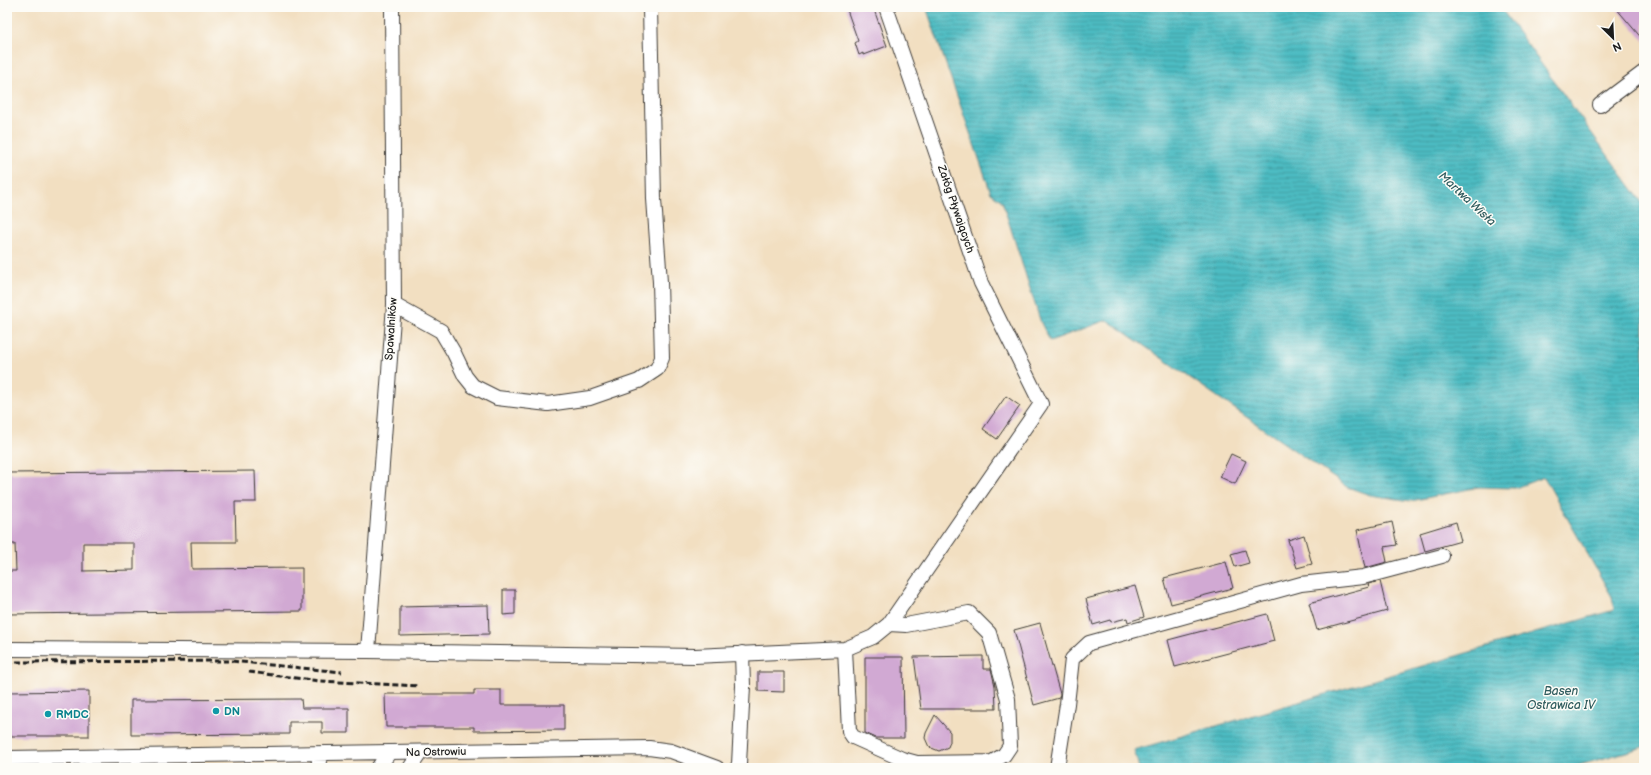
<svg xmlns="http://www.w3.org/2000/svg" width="1651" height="775" font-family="'Balsamiq Sans',sans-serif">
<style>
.water{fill:url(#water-rules);stroke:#346c6f}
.building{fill:#d1a9d3;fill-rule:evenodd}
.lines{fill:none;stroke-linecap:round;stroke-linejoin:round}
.minor-casing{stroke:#3c3935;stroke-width:16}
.path{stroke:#3c3935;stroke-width:2.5;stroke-dasharray:3 3;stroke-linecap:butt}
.minor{stroke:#fff;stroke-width:14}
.rail{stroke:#1c1c1c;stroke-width:3;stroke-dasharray:6 3;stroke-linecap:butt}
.culture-dot{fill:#0f9aa8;stroke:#fdfcf7;stroke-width:1.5}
.labels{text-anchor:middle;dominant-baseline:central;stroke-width:3;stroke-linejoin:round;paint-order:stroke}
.street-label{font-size:11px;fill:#1c1c1c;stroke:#fdfcf7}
.culture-label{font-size:11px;font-weight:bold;fill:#0d838f;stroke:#fdfcf7;text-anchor:start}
.water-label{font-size:12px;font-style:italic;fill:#305c5e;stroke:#fdfcf7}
</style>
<defs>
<pattern id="water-rules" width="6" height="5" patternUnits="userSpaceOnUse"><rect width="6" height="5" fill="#4dbcc2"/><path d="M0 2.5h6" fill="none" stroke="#3f989d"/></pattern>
</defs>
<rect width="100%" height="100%" fill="#fdfcf7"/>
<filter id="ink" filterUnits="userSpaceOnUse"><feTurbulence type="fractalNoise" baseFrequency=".025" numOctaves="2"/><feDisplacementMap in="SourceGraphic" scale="8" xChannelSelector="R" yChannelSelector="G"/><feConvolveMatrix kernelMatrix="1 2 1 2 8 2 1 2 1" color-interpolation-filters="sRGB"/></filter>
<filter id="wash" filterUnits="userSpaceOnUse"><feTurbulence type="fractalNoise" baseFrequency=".012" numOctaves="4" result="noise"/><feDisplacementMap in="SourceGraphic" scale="16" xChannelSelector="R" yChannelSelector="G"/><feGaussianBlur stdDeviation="0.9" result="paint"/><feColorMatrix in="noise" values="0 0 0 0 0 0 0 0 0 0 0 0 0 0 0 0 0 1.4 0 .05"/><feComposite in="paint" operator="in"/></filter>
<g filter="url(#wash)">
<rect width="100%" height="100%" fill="#f2dfc1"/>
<path class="water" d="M926,7H1500L1644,205V747L1569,768H1139L1134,750L1614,610L1612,597L1544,477L1515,488L1479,487L1411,501L1370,495L1347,487L1107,320L1050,341L1041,323L1002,201L991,193Z"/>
<g id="blocks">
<path class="building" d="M846,7H873L887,46L863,55V53L859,55L855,43L858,41Z
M1615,7H1644V41Z
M1006,396L1020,406L997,439L983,429Z
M1231,454L1246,461L1235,484L1220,477Z
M255,471L256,502H235L236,542H191L192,569L302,568V611L7,614V571H16L15,544H7V473ZM83,543H134V570L83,571Z
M1392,522L1397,545L1384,547L1387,562L1365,568L1357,530Z
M1456,522L1461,541L1425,551L1420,533Z
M1304,535L1312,564L1297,568L1288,540Z
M1245,550L1249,563L1235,567L1231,554Z
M1226,562L1233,588L1171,604L1164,578Z
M1380,581L1387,611L1317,630L1309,603L1369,587L1368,584Z
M1135,586L1144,617L1128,622L1127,618L1111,622L1110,620L1093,625L1086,599Z
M503,590H515V614L503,615Z
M488,605L489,634L400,636V607Z
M1267,614L1274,641L1175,667L1168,640Z
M1040,623L1060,694L1059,698L1034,705L1014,630Z
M983,656V669H991L995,686L996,709H921L914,657Z
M865,657H903L904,738H876L865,733Z
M758,672H784V692L758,691Z
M474,690H501V705H564V730L474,731V727H386L385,694H474Z
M89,691V736H7V692Z
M301,699L302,708H349V733H322V722H289V734L131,735V700Z
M935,715L950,732V742L948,747L939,751L929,747L925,738L926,733Z"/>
</g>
</g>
<g filter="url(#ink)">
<use href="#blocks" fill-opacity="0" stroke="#3c3935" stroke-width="1"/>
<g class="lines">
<defs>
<path id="minor" d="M1600,105L1644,72
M394,305L441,331L454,353L465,376L473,386L497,398L548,404L590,398L639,381L657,369L662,358L660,282L654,199L650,7
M7,649L368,651L695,656L845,649L873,637L889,624L1041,404L981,283L886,7
M845,649L849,731L853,737L902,759L917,763L992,762L1004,755L1010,746L1008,699L989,633L969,613L906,625L889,624
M368,651L394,305L392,7
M7,758L649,748L671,751L717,768
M318,768L320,754
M378,768L389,753
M410,768L420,753
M737,768L739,764L743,686L742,653
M1057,768L1067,704L1072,659L1089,643L1301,584L1363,577L1442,556"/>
</defs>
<use href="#minor" class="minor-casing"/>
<path class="path" d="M955,7L956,8"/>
<use href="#minor" class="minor"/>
<path class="rail" d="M7,662L231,661L342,672
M249,672L320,681L419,686"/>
</g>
</g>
<g class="culture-dot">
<circle cx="216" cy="711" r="4"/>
<circle cx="48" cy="714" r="4"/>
</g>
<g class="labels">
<g class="street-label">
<text transform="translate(956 209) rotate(71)">Załóg Pływających</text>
<text transform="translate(391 329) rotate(-86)">Spawalników</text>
<text transform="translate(436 752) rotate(-1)">Na Ostrowiu</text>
</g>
<g class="culture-label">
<text x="224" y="711">DN</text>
<text x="56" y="714">RMDC</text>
</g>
<g class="water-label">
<text transform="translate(1467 199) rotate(43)">Martwa Wisła</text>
<text x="1561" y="691">Basen<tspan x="1561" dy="14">Ostrawica IV</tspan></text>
</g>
</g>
<rect width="1651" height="775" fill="none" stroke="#fdfcf7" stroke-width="24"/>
<g transform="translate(1613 38) rotate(156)" stroke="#fdfcf7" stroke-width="3" paint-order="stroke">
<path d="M0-3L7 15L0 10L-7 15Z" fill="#1c1c1c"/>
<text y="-6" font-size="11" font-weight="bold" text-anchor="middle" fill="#1c1c1c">N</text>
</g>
</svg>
